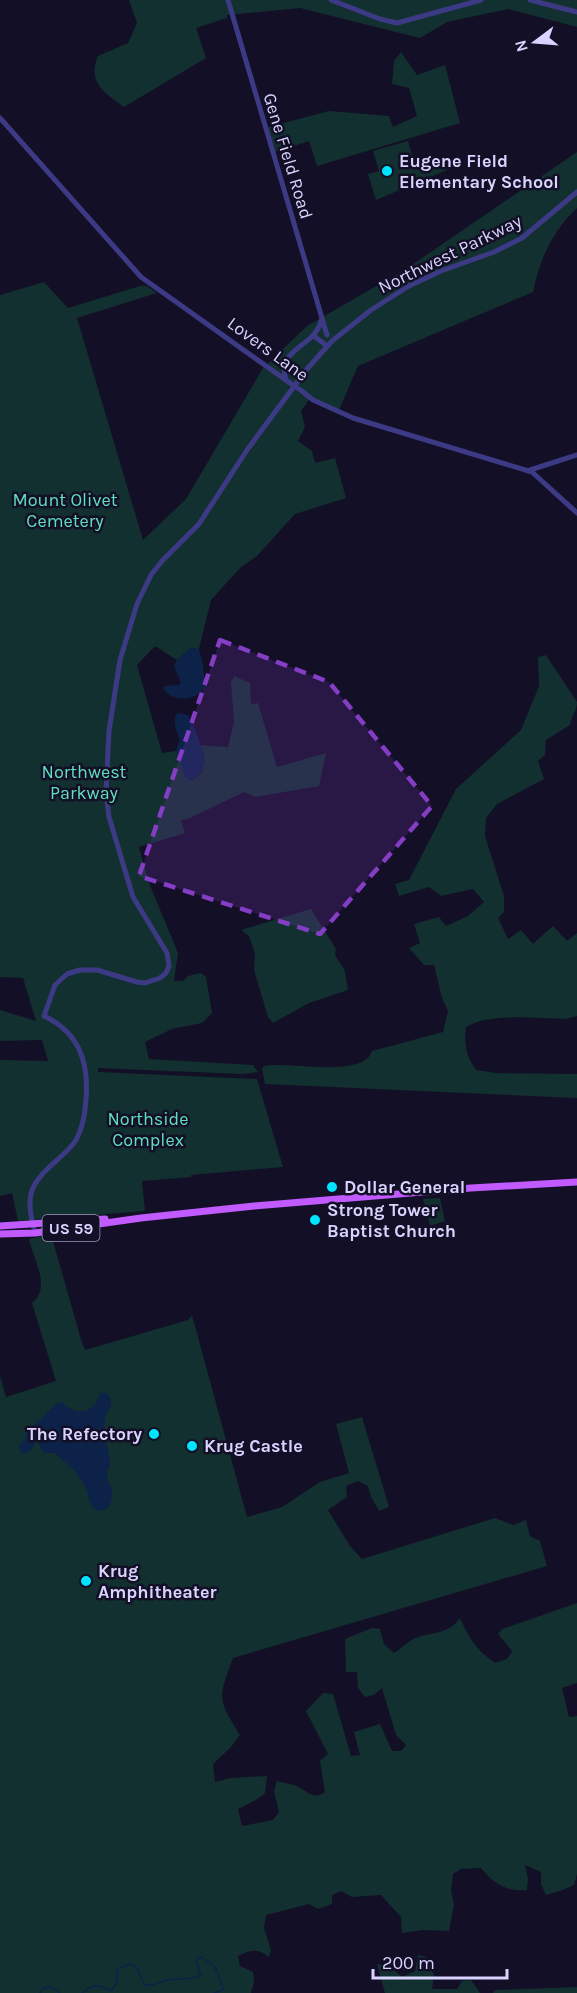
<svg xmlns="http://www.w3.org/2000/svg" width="577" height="1993" font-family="Karla,sans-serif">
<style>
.green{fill:#12302f}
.water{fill:#0c2248}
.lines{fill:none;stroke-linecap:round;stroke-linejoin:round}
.stream{stroke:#0c2248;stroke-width:1.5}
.tertiary{stroke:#3d3a85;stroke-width:5}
.primary{stroke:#c25bff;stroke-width:7}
.tertiary-bridge{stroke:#3d3a85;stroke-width:5}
.marked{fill:#843dc5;fill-opacity:0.2;stroke:#843dc5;stroke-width:4.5;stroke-dasharray:12 8;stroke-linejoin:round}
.poi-dot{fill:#00e5ff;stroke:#130f26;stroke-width:2}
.labels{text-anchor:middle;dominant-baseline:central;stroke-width:5;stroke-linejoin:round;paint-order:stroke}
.shield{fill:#130f26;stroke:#9e99be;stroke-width:1.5}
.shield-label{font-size:16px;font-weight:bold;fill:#d9d4ff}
.street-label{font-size:18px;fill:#d9d4ff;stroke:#130f26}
.poi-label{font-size:18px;font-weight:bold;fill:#d9d4ff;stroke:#130f26;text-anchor:start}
.park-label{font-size:18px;fill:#5fe0c0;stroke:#130f26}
</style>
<rect width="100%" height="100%" fill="#130f26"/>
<path class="green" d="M129,0H577V27L508,9L447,22L420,38L300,8L227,15V18L196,28L206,58L124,107C104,92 87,83 98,56L128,43L137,23Z
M401,52L417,75L445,65L460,123L317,166L309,141L275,152L268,127L329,111L389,116L393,127L417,116L409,88L392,84L394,61Z
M408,141L414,161L423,159L425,165L429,170L444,164L447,170L376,200L368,174L379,171L373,151Z
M577,152V208C553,230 539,261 533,292L358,366L339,410L311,397L301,411L305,427L298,441L312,451L315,463L335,458L346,498L295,514L257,556L241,567L211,600L199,649L191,648L177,660L155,646L137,665L162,753L176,751L181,760L185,777L192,780L201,773L204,754L199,745L228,747L234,721L231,683L234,676L250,683L251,704L258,703L277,767L326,753L319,786L255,797L244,792L188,819L181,820L185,833L139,847L149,883L178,953L174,981H183L188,976L201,973L206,977L212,1013L202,1023L172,1029L145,1042L149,1059L253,1065L258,1072L242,1074L98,1068V1072L257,1079L283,1167L191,1175V1177L142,1181L145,1211L18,1221L12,1193L0,1196V1060L48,1061L42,1040L0,1041V1010L36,1021L23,978L0,977V295L44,282L68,308L140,286H147L157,293L77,318L143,540L186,499L263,368L307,326L406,269Z
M546,655L577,702C577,711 571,716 570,725L546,740L545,755L538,761L544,779L497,804L486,818L485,836L504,896V912L498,918L508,939L521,930L533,944L553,926L567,941L577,933V1016L566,1019C537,1019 491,1012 466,1027C464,1044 466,1056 476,1070L496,1073L577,1074V1098L265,1084L262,1068L265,1066C287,1061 363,1079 372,1051L443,1032L448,1011L442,998L434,965H424L409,948L420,943L414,924L439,917L446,926L468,916L484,902L473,889L441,896L429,887L399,896L395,884L409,880L456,789L521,730L539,686L538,657Z
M311,909L336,949L335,955L345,971L348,990L309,1003L273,1023L268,1017L254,970L255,954L249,936L241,930Z
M440,1198L445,1221L430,1226L423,1199Z
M51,1234L82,1343L85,1350L188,1320L192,1315L247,1517L282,1507L320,1482L349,1473L336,1424L362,1417L389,1507L379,1511L371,1497L368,1486L358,1481L346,1486L347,1497L328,1510L350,1546L362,1559L495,1518L513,1525L526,1520L530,1536L540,1541L547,1566L233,1658C218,1699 217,1698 240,1735L231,1747L213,1764L215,1782L230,1778L267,1776L265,1793L256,1800L238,1809L242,1826L273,1820L279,1812L274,1791L277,1781C283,1783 292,1784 297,1786C308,1791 313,1801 325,1792L320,1761L328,1754L306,1711L323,1693L333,1694L351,1756L360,1755L354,1732L380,1724L392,1751H401L406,1745L396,1735L382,1688L374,1695L365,1697L358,1688L357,1672H346L345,1639L372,1628L380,1629L384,1644L394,1653C401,1649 406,1643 413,1639C431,1631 447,1636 460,1618C470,1640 476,1649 495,1663L507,1659L512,1651L498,1634L502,1629L577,1603V1683L562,1688L569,1717L577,1716V1874L574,1885L563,1890L546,1895L541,1884V1872L525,1865L528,1879L527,1890C507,1892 494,1884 481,1868L461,1869L453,1874L451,1891L454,1905L449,1931L423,1930L402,1933L401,1917L381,1895L352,1897L341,1891L332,1895V1904L318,1909L309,1904L266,1915L264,1928L271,1950L269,1957C256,1948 252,1950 238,1956L240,1966L253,1972L254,1982L251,1993H0V1376L6,1397L56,1381L32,1303C52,1287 33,1259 29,1239Z
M418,1955L426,1957L434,1975L432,1989H457L462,1981L471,1980L480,1993H385L377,1964L390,1966L402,1977L415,1971Z
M577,1987V1993H493L495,1990Z"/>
<path class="water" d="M191,648L199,649L203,664L205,686C197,702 172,703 163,688L164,686L178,685L181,683L174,666L177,660Z
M179,713L188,715C196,729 200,744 205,759C204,769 199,778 188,780C183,776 180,759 176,751L180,739C176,730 173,723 176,714Z
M100,1393H107L111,1400V1407C98,1421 108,1445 110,1462C110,1468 106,1470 107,1475C110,1490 116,1492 109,1507L101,1511L92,1508L85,1486L75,1471L55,1453H43L38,1442H35L32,1449L26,1454L21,1453L19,1446L25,1439L27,1432L56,1404L62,1402C75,1417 96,1413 100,1393Z"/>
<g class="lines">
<path class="stream" d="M40,1993L44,1988L51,1987L60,1993
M82,1993C92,1984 99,1984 111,1991L117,1982V1969L130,1964L137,1968L144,1984C157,1987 156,1982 167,1980C179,1978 190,1981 201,1975L196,1961L200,1957C215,1962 220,1975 223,1990L214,1993"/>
<path class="tertiary" d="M228,0L327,335
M331,0L380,19L397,23L481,0
M530,0L577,12
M0,118L141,277L290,383
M314,336L327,346
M286,380C276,348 314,348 321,321
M302,391L313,400L353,418L532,472L577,513
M530,470L577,455
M35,1233C31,1217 26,1199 35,1184C45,1166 65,1157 76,1140C83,1128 85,1114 86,1100C89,1063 80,1033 44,1016L55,985L67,974L80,970H97L137,982L145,983L160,978L166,973L169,966L167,953L133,897L109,817L106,793L109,731L120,660L137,604L151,575L162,561L199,524L247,450L307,369L332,341L371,310L409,286L441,271L494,252L522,238L577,192"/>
<path class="primary" d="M0,1226L105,1219
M0,1234L35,1233L141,1218L254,1206L471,1188L577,1182"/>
<path class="tertiary-bridge" d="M290,383L302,391"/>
</g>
<path class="marked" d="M220,640L329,682L432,806L320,934L139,876Z"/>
<g class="poi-dot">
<circle cx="387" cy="171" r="6"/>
<circle cx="332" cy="1187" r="6"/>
<circle cx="315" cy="1220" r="6"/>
<circle cx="154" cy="1434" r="6"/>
<circle cx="192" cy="1446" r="6"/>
<circle cx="86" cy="1581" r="6"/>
</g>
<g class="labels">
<rect class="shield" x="42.5" y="1215" width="57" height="26" rx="4.5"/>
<g class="shield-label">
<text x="71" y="1228">US 59</text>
</g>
<g class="street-label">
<text transform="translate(288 156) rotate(73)">Gene Field Road</text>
<text transform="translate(450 254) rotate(-26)">Northwest Parkway</text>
<text transform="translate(268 349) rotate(36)">Lovers Lane</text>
</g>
<g class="poi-label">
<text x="399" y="161">Eugene Field<tspan x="399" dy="21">Elementary School</tspan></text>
<text x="344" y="1187">Dollar General</text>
<text x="327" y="1210">Strong Tower<tspan x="327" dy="21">Baptist Church</tspan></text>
<text x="142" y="1434" text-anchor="end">The Refectory</text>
<text x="204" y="1446">Krug Castle</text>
<text x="98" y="1571">Krug<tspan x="98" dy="21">Amphitheater</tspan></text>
</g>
<g class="park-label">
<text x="65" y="500">Mount Olivet<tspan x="65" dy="21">Cemetery</tspan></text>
<text x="84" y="772">Northwest<tspan x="84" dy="21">Parkway</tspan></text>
<text x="148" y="1119">Northside<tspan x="148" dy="21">Complex</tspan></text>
</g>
</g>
<g transform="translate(535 42) rotate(254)" stroke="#130f26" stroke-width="4.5" paint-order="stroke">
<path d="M0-4.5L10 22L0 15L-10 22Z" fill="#d9d4ff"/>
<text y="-9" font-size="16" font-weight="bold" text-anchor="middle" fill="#d9d4ff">N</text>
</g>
<path d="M373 1969v9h134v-9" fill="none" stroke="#d9d4ff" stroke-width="3"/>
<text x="382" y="1969" font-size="18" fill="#d9d4ff" stroke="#130f26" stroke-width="4.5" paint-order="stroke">200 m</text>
</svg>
